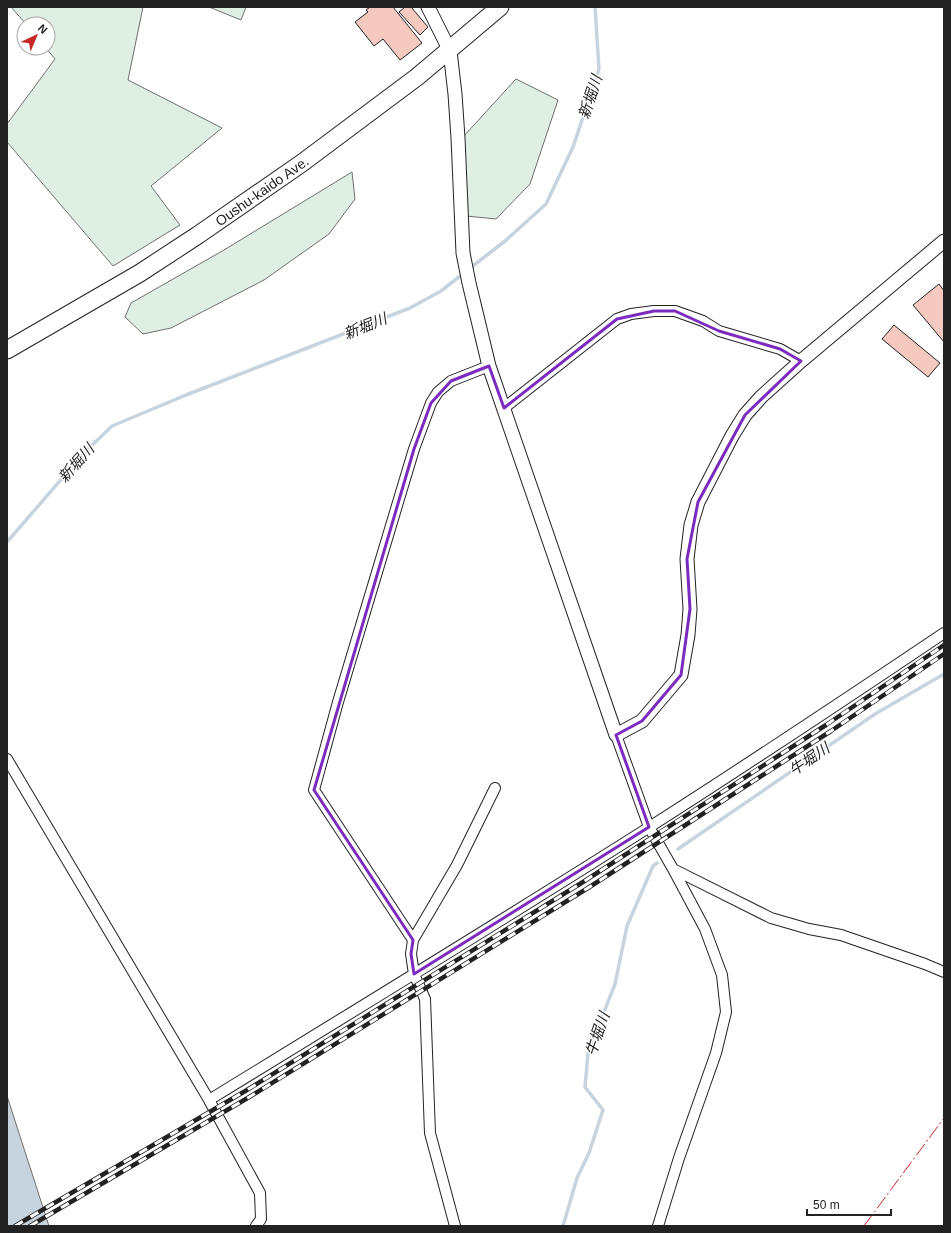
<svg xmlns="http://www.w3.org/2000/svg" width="951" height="1233" font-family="Arial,'Noto Sans JP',sans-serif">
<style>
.green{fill:#e0efe3;stroke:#6f6f6f}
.water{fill:#c7d3dd;stroke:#6f6f6f}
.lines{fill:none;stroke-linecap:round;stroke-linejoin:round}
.stream{stroke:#c7d3dd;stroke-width:3.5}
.building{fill:#f3c9c0;stroke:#222}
.minor-casing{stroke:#222;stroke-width:12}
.tertiary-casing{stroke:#222;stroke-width:15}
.trunk-casing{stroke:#222;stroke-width:19}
.minor{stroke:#fff;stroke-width:10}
.tertiary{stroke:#fff;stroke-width:13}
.trunk{stroke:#fff;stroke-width:17}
.rail-casing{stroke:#222;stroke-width:4.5}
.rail{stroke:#fff;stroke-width:3;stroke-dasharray:9;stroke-linecap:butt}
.power{stroke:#c62828;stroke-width:1;stroke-dasharray:14 3 2 3;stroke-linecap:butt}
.marked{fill:none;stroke:#7b2cbf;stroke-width:3;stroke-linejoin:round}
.labels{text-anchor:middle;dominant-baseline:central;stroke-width:3;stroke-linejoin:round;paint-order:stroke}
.street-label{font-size:14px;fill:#222;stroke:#fff}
.water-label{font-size:15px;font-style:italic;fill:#222;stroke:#fff}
</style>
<rect width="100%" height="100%" fill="#fff"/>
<path class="green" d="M11,7H143L128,80L222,128L151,186L180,225L113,266L7,142V124L55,59L46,48H48V24H26Z
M209,7H246L241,20Z
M516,79L558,100L530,184L496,219L466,216L463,137Z
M352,172L355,199L329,234L264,280L171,328L143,334L125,317L131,303L224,250Z"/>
<path class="water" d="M7,1096L49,1226H7Z"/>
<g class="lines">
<path class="stream" d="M469,269L505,241L546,204L573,147L599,69L595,7
M7,542L84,453L112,426L186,395L410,308L441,291L464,273
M678,849L875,714L944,674
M563,1226L577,1178L589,1153L603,1110L585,1087L588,1053L615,984L627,926L653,866L657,863"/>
</g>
<path class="building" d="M370,7H393L422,43L400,60L383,39L374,46L355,22L368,12L366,10Z
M405,7H411L428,27L420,35L399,12Z
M939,284L944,291V342L913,305Z
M894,325L940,363L928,377L882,339Z"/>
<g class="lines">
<defs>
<path id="minor" d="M504,408L617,319L631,314L654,311H675L703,321L719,331L780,349L801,361
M616,735L649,827L673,869L705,929L722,975L726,1012L716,1053L679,1158L658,1226
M7,759L209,1100L260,1193L261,1219L256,1226
M673,869L771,918L809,929L841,935L925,964L944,972
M413,940L314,790L338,702L414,449L431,403L438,392L451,381L489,366
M209,1100C356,1010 503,920 648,828C748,764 846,699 944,633
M455,1226L430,1133L425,999L414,974L411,954L413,940L457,865L495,788"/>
<path id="tertiary" d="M428,7L450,51L455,94L458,138L463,253L469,283L489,366L616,735L642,721L681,675L688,635L690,609L687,559L691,525L698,502L732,436L745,415L761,397L801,361L944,241"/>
<path id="trunk" d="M7,350L140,273L198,235L302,163L417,77L500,7"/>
</defs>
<use href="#minor" class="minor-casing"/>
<use href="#tertiary" class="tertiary-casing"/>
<use href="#trunk" class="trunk-casing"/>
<use href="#minor" class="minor"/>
<use href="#tertiary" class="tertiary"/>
<use href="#trunk" class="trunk"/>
<defs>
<path id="rail" d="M15,1226L247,1090L583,882L826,725L944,645
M30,1226L251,1096L588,888L831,731L944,654"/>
</defs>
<use href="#rail" class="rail-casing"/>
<use href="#rail" class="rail"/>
<path class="power" d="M864,1226L944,1118"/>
</g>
<path class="marked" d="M654,311H675L719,331L780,349L801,361L745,415L698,502L687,559L690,609L681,675L642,721L616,735L649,827L414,974L411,954L413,940L314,790L414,449L431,403L451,381L489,366L504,408L617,319Z"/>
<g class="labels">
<g class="street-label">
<text transform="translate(262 191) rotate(-35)">Oushu-kaido Ave.</text>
</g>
<g class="water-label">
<text transform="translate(590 97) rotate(-72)">新堀川</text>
<text transform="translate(365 326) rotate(-22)">新堀川</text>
<text transform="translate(76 463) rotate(-48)">新堀川</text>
<text transform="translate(809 759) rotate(-34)">牛堀川</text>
<text transform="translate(597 1034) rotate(-71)">牛堀川</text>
</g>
</g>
<rect width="951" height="1233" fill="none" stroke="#222222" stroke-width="16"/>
<g transform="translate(36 36) rotate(44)"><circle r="19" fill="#ffffff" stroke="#a7a7a7"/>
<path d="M0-3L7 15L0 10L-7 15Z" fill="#c62828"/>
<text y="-6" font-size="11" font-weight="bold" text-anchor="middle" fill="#222222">N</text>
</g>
<path d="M807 1209v6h84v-6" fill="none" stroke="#222222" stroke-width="2"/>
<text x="813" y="1209" font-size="12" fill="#222222" stroke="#ffffff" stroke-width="3" paint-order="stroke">50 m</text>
</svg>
